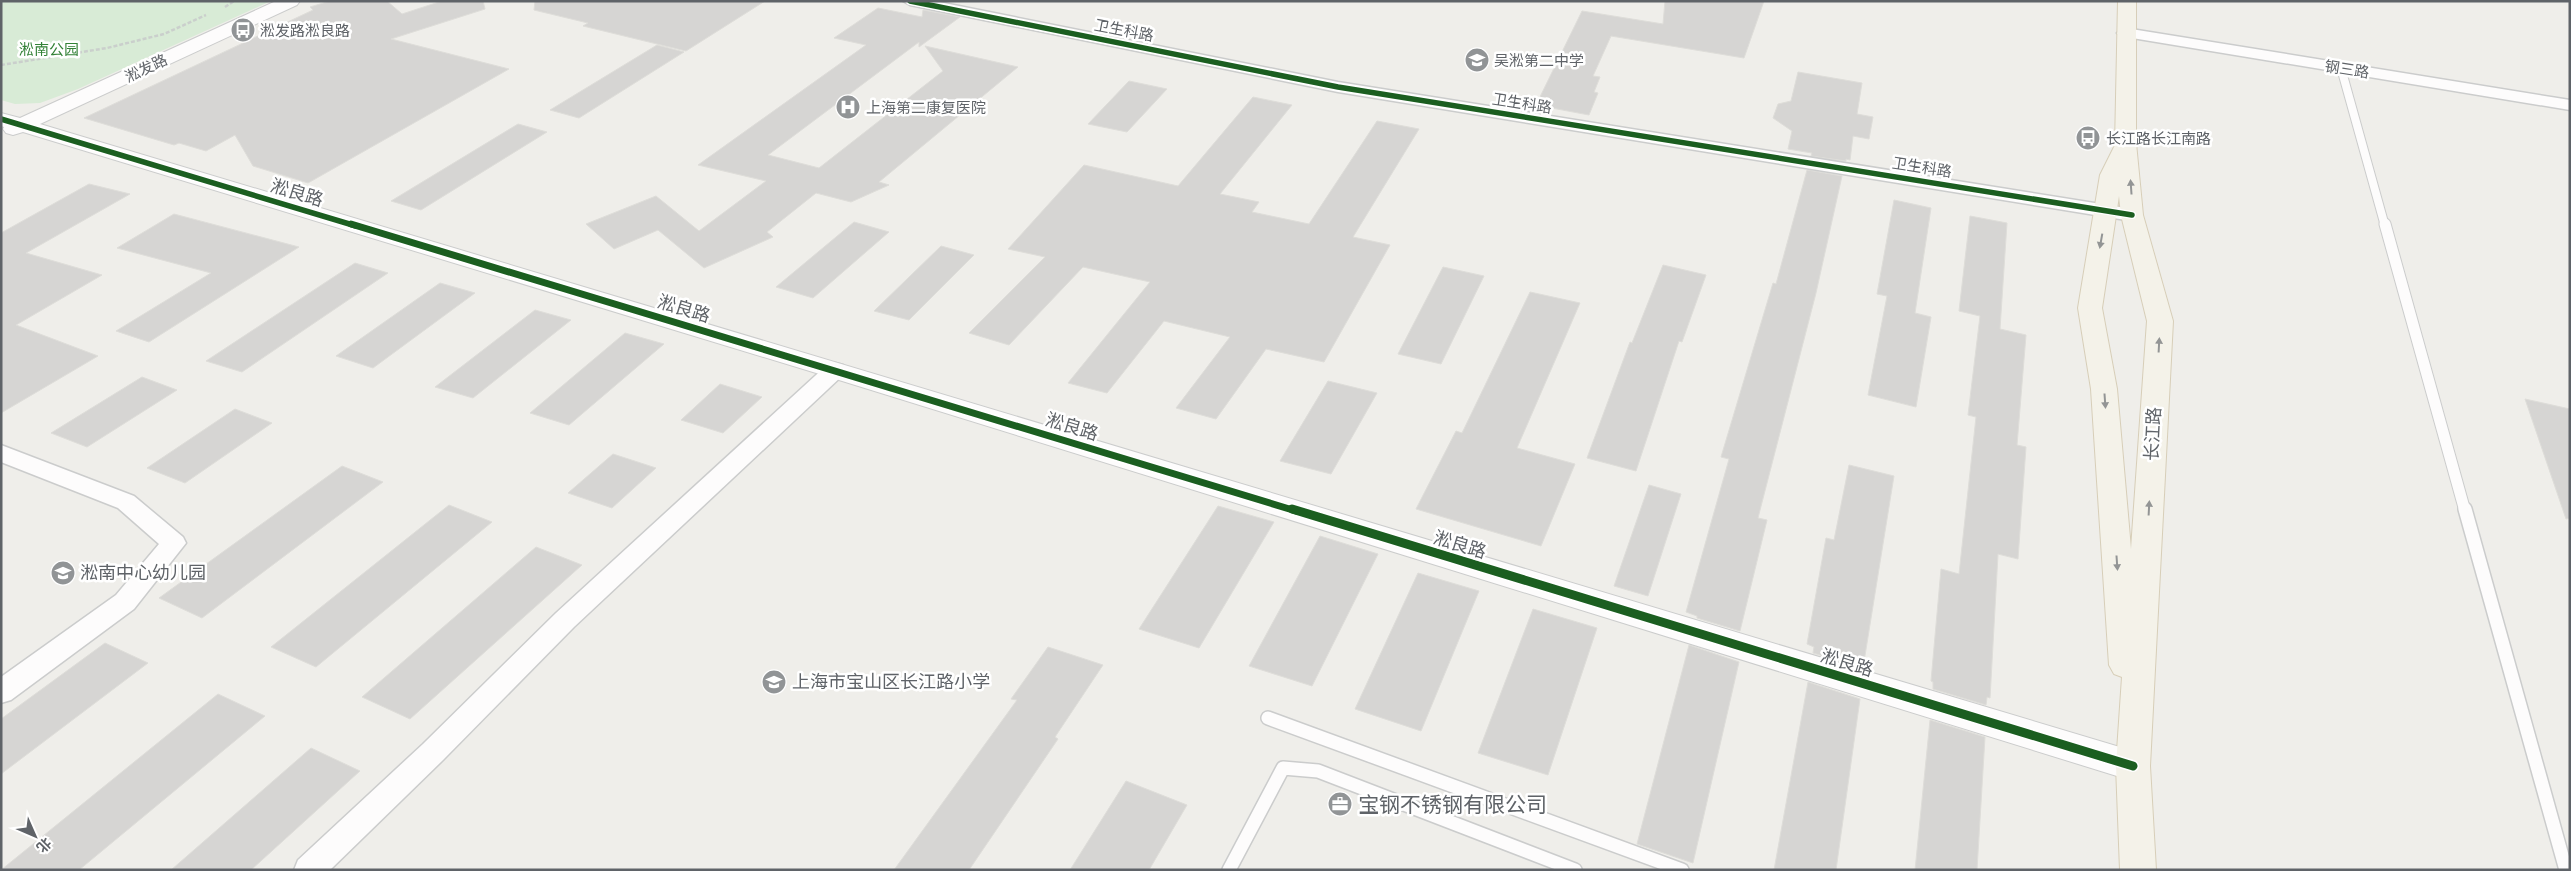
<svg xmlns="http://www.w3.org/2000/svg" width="2571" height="871" font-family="Arial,'Noto Sans SC',sans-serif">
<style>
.green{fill:#d8ebd6}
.building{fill:#d6d5d3;stroke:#deddd9}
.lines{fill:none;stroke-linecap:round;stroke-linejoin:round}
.service-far2-casing{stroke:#cbcccc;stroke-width:10}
.service-far1-casing{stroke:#cbcccc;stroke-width:13}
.service-casing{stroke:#cbcccc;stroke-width:16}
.minor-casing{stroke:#cbcccc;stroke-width:3}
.tertiary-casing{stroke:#cbcccc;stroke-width:2}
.primary-casing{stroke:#d7ceb8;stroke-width:2}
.path{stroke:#cacfcc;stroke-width:2.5;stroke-dasharray:4 2;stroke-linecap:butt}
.service-far2{stroke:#fdfcfc;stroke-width:8}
.service-far1{stroke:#fdfcfc;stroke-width:11}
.service{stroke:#fdfcfc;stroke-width:13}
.minor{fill:#fdfcfc;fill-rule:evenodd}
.tertiary{fill:#fdfcfc;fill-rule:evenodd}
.primary{fill:#f4f2e9;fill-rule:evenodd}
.cycleway-far2-casing{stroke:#fff;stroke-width:8}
.cycleway-far1-casing{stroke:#fff;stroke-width:10}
.cycleway-casing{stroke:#fff;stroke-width:12}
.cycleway-far2{stroke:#1b5e20;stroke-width:5.5}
.cycleway-far1{stroke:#1b5e20;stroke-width:7}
.cycleway{stroke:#1b5e20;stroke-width:9}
.oneway{fill:#939595}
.labels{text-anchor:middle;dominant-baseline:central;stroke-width:5;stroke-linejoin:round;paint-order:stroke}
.far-poi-label{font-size:15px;fill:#5f6368;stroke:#fff;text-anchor:start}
.far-street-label{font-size:15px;fill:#5f6368;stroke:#fff}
.far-park-label{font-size:15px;fill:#348238;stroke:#fff}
.street-label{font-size:18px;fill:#5f6368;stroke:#fff}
.poi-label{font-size:18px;fill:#5f6368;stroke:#fff;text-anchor:start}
.near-poi-label{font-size:21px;fill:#5f6368;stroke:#fff;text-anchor:start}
</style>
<rect width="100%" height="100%" fill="#efeeea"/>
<path class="green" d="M1,1H271L78,89L40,103L15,104L1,100Z"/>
<path class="building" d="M330,1H387L402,14L442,1H483L485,9L391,39L509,69L308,183L253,166L235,135L206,151L179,143L174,145L84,118L313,10L310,7Z
M535,1H765L686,51L583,26L588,23L534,10Z
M1665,1H1764L1744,58L1611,36L1593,76L1600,77L1594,92L1598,93L1589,115L1536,105L1582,11L1663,24Z
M878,8L922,17L923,10L960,17L919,47V42L768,155L819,168L943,71L925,46L1018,67L879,182L889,185L851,202L816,193L767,232L773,237L704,268L658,230L614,249L586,224L656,196L699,231L766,181L698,165L866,45L834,38Z
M657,45L684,52L579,118L550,110Z
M1798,72L1862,83L1857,114L1873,117L1869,139L1853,136L1850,160L1846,159V161L1811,156L1812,153L1788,149L1792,131L1773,118L1778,104L1791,101Z
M1129,81L1167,89L1127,132L1088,124Z
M1253,97L1292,105L1220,194L1259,202L1252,212L1309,224L1377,121L1419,129L1353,237L1390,245L1324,362L1266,349L1216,419L1176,408L1230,337L1164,321L1107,393L1068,383L1150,282L1083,267L1009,345L969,333L1045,257L1008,249L1084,165L1178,186Z
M518,124L547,132L421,210L391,201Z
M1807,170L1842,176L1816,293L1758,518L1767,520L1740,631L1697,618V616L1686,612L1729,459L1721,457L1773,283L1776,284Z
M89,184L130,194L26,253L102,275L16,325L98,356L1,413V233Z
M1894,200L1931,208L1915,313L1931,317L1916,407L1868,395L1887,296L1877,294Z
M174,214L299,247L149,342L116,331L211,273L117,248Z
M1970,216L2007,223L2000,329L2026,335L2017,445L2026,447L2018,559L1998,554L1990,698L1987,697L1986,705L1933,689V682L1931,681L1941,569L1959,574L1976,417L1968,415L1980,316L1959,311Z
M854,222L889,232L813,298L776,287Z
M941,246L974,255L909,320L874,311Z
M355,263L388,273L242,372L206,361Z
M1663,265L1706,275L1682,342L1679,341L1636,471L1587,458L1630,342L1632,343Z
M1443,267L1484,276L1441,364L1398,354Z
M440,283L475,293L373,368L336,356Z
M1530,292L1580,303L1517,448L1575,464L1541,546L1416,509L1456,431L1462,433Z
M535,310L571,320L473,398L435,387Z
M625,333L664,344L569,425L530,413Z
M142,377L177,390L87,447L51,433Z
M1328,381L1377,393L1331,474L1280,461Z
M720,384L762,397L723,433L681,420Z
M2525,399L2570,409V518L2566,519Z
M235,409L272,423L185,483L147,468Z
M613,454L656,468L612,508L568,493Z
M1849,465L1894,476L1863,668L1813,653L1814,647L1807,644L1826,538L1834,540Z
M342,466L383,482L202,618L159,598Z
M1649,485L1681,494L1648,596L1614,586Z
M449,505L492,522L316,667L271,647Z
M1218,506L1274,522L1199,648L1139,629Z
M1320,536L1378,554L1312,686L1249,666Z
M536,547L582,565L410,719L362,697Z
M1418,573L1479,591L1421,731L1355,709Z
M1533,609L1597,628L1548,775L1478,753Z
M105,643L148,663L1,774V719Z
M1689,645L1739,662L1693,863L1637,844Z
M1048,647L1103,665L1055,737L1058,739L969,870H894L1017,700L1011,699Z
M1808,682L1860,699L1836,870H1774Z
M218,694L265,716L79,870H1Z
M1930,720L1985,737L1977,870H1915Z
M311,748L360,771L251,870H171Z
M1126,781L1187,805L1149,870H1070Z"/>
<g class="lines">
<defs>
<path id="service-far2" d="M2341,68L2385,226"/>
<path id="service-far1" d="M2385,224L2465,511"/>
<path id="service" d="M2465,509L2566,870
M1268,718L1682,870
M1229,870L1283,768L1318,771L1575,870"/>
<path id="minor" d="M903,1H934L1338,82L2132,209L2139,211L2141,215L2139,219L2132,221L1338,92L910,5Z
M2125,28L2570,100V110L2120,36L2117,33Z
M835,363L843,365L846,370L843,375L574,627L443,760L330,870H294L298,860L423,744L556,613L827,365Z
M1,445L134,496L183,537L186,543L134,609L11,700L1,703V677L116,595L159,544L118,508L1,462Z"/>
<path id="tertiary" d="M276,1H300L297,5L40,124L2133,751L2145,756L2150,766L2145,776L2133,781L826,376L23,132L13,135L6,133L3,129L4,127L1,126V113L20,118Z"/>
<path id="primary" d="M2118,1H2136V143L2143,215L2173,321L2150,766L2156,870H2120L2116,766L2122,677L2114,674L2109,665L2091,389L2078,308L2100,175L2115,145ZM2119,196L2121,215L2147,321L2131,549L2117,389L2102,308Z"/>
</defs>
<use href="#service-far2" class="service-far2-casing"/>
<use href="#service-far1" class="service-far1-casing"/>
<use href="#service" class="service-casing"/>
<use href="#minor" class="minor-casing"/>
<use href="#tertiary" class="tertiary-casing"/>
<use href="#primary" class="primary-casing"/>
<path class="path" d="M225,7L234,1
M1,65L107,48L164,34L206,15"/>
<use href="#service-far2" class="service-far2"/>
<use href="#service-far1" class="service-far1"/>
<use href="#service" class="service"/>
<use href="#minor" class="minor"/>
<use href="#tertiary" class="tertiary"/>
<use href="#primary" class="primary"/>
<defs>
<path id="cycleway-far2" d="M910,1L1338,87L2132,215
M1,119L356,226"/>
<path id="cycleway-far1" d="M351,224L1296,511"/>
<path id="cycleway" d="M1292,509L2133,766"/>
</defs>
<use href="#cycleway-far2" class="cycleway-far2-casing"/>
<use href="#cycleway-far1" class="cycleway-far1-casing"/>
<use href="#cycleway" class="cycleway-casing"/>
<use href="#cycleway-far2" class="cycleway-far2"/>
<use href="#cycleway-far1" class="cycleway-far1"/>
<use href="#cycleway" class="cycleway"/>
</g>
<defs><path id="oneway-solid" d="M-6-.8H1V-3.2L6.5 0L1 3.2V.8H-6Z" transform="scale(1.25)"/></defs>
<g class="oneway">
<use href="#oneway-solid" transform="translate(2131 187) rotate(-94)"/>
<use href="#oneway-solid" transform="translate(2101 241) rotate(100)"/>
<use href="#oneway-solid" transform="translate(2159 345) rotate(-87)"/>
<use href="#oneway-solid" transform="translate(2105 401) rotate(86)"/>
<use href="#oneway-solid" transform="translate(2149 508) rotate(-87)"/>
<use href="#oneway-solid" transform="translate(2117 563) rotate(86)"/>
</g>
<defs>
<symbol id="bus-disc" viewBox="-11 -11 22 22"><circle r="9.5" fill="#919496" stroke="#fff"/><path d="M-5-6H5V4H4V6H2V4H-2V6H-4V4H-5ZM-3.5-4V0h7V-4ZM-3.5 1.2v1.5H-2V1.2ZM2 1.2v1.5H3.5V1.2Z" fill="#fff"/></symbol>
<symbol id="school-disc" viewBox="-11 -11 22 22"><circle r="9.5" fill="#919496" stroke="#fff"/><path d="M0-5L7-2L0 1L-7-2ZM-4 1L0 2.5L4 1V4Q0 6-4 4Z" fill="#fff"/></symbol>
<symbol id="hospital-disc" viewBox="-11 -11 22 22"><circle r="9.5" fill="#919496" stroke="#fff"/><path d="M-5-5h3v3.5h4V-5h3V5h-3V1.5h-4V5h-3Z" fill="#fff"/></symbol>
<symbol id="office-disc" viewBox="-11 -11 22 22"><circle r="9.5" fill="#919496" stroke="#fff"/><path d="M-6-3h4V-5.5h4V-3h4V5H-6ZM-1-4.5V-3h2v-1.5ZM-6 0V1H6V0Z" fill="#fff"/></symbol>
</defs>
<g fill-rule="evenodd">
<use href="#bus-disc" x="229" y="16" width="28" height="28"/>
<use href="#school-disc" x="1463" y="46" width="28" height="28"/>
<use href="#hospital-disc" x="834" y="93" width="28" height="28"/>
<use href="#bus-disc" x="2074" y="124" width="28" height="28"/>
<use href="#school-disc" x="49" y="559" width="28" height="28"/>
<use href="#school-disc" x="760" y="668" width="28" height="28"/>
<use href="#office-disc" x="1326" y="790" width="28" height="28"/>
</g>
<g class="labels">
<g class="far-poi-label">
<text x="260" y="30">淞发路淞良路</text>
<text x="1494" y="60">吴淞第二中学</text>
<text x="866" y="107">上海第二康复医院</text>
<text x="2106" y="138">长江路长江南路</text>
</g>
<g class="far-street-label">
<text transform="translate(1124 30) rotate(11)">卫生科路</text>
<text transform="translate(146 68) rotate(-25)">淞发路</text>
<text transform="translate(2347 69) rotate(9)">钢三路</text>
<text transform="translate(1522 103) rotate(9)">卫生科路</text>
<text transform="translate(1922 167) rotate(9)">卫生科路</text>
</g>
<g class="far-park-label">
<text x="49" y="49">淞南公园</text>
</g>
<g class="street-label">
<text transform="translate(297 193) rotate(17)">淞良路</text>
<text transform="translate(684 309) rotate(17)">淞良路</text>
<text transform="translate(1072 427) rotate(17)">淞良路</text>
<text transform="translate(2153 434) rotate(-87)">长江路</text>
<text transform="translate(1460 545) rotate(17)">淞良路</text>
<text transform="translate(1847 663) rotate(17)">淞良路</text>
</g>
<g class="poi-label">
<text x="80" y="573">淞南中心幼儿园</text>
<text x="792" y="682">上海市宝山区长江路小学</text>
</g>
<g class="near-poi-label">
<text x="1358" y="804">宝钢不锈钢有限公司</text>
</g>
</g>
<rect width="2571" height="871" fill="none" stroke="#5f6368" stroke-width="5"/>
<g transform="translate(35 836) rotate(135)" stroke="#ffffff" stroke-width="4" paint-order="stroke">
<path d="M0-4L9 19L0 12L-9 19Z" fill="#5f6368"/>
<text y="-8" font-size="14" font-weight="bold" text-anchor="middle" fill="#5f6368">北</text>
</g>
</svg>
